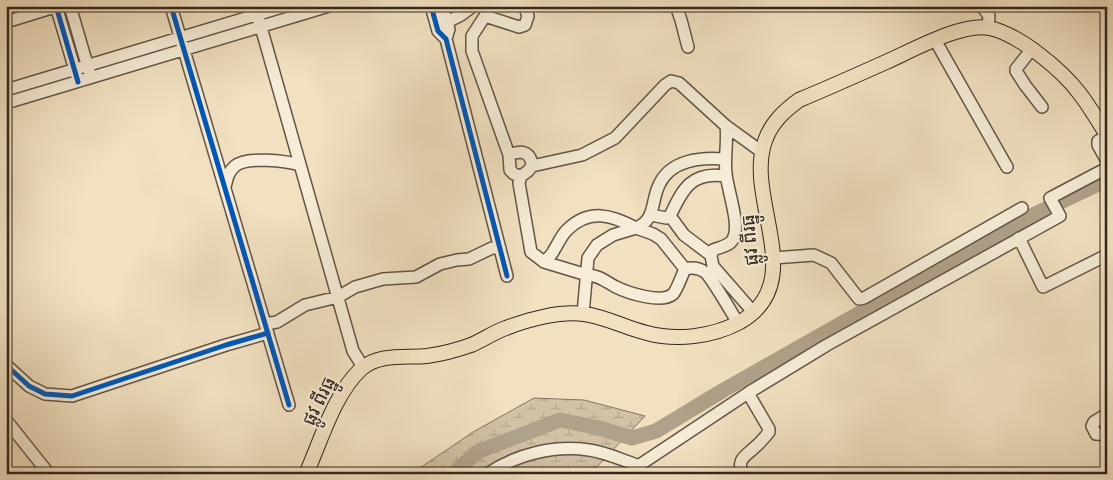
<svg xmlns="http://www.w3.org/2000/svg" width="1113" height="480" font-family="'Libre Bodoni','Noto Sans Khmer',serif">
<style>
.wetland{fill:url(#wetland-marsh);stroke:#827462}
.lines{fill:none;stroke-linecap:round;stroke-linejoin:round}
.river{stroke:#b0a18a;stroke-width:15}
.minor-casing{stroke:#625547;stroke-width:14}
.major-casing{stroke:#33261e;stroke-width:16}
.minor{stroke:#f6ecd7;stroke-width:11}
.major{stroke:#f1e1c1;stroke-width:14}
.cycleway-casing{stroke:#f6ecd7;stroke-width:8}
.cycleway{stroke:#0057b8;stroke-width:5}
.labels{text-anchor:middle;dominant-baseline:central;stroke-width:4.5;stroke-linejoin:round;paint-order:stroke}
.street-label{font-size:19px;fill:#33261e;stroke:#f6ecd7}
</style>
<defs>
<pattern id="wetland-marsh" width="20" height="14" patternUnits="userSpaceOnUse" patternTransform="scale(1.25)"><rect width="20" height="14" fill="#d1c1a5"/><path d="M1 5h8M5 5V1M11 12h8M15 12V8" fill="none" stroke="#b4a68e"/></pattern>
</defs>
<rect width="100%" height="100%" fill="#f1e1c1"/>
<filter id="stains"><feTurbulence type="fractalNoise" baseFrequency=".004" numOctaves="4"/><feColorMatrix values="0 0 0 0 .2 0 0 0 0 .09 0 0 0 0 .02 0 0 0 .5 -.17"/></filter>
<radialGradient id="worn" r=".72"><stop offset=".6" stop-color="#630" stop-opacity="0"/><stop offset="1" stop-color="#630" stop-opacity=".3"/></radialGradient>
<path class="wetland" d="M534,398L584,400L645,416L590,474H411L473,432Z"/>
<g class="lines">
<path class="river" d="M453,474L477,452L560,420L599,428L632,438L656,431L722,391L1035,214L1107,180"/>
<defs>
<path id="minor" d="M56,6L77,77
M70,6L89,71
M171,6L289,405
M255,6L353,351L363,367
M431,6L438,31L446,39L507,276
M442,6L449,29L446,39
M676,6L681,20L688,47
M982,6L989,16L988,27
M6,22L58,6
M447,22L461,15L473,6
M935,40L1007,167
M1031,50L1016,69V71L1025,85L1042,107
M6,90L286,6
M6,103L329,6
M726,126C728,142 724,157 726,173C727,189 741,225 733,239C730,246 720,247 713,250L711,256L713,266L754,313
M1107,136L1098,141V145L1107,161
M509,155L472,51V36L485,16L519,27L525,25L528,16L525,8L522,6
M521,176L514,174L510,170L509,155C521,150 531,151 532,166
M225,187C227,179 228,172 235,166C247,156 286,161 300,165
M651,215L666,218L670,216C683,188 692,171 726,176
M670,216L684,235L708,253L712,252
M1019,238L1043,287L1107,255
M773,258L814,255L831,263L859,299L864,298L1022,208
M544,262C548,258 552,255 554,250C558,244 561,236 567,230C589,208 612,215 636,228C656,220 651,201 659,185C670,160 701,157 724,159
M583,314L588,258L597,245L613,235L636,228L653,234L661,239L685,269
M738,323C732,313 711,277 705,272C699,268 692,267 685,269C681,277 678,288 673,294C662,304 628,293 616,287C606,282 599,275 587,275L544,262L531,252L519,183L521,176L528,171L532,166L582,155L615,138L665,85L671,81L679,83L726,126L762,152
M265,324L277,322L305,305L338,297L355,287L383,279L416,277L440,264L457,260L469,259L492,248H500
M6,365L29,386L45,394L72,396L226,345L268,333
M1107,414L1094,422L1092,426L1096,434L1107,435
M6,420L49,474
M487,474C517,454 554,445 589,450C605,452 622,460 637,465
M626,474L748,393L827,345L1060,216L1050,198L1107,168
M742,474C737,458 745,457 755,447C760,443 765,437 769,432V429L748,393"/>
<path id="major" d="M306,474C321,441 334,394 361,369C379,353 405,358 427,356C442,354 457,350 471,345C483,340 494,332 506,328C529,319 560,311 584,314C607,317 625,328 647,333C676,341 712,337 740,322C810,282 744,198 765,141C771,123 784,111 799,100C828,88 857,75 886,62C911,51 963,22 989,28C1019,34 1062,70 1080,94C1090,107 1098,121 1107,135"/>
</defs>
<use href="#minor" class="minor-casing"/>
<use href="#major" class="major-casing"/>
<use href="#minor" class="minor"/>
<use href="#major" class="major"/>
<defs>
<path id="cycleway" d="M56,6L78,82
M171,6L289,405
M431,6L438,31L446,39L507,276
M6,365L29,386L45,394L72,396L226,345L268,333"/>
</defs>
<use href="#cycleway" class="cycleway-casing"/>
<use href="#cycleway" class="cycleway"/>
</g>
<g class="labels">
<g class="street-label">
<text transform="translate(750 240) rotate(-95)">ផ្លូវ ពីរធ្នូ</text>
<text transform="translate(319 401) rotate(-64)">ផ្លូវ ពីរធ្នូ</text>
</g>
</g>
<rect width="1113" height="480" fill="none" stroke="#f1e1c1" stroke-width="25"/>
<rect x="8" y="8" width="1098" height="465" fill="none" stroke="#33261e" stroke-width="2.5"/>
<rect x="12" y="12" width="1088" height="455" fill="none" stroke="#33261e"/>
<rect width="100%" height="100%" filter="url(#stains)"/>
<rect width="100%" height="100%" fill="url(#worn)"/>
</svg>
